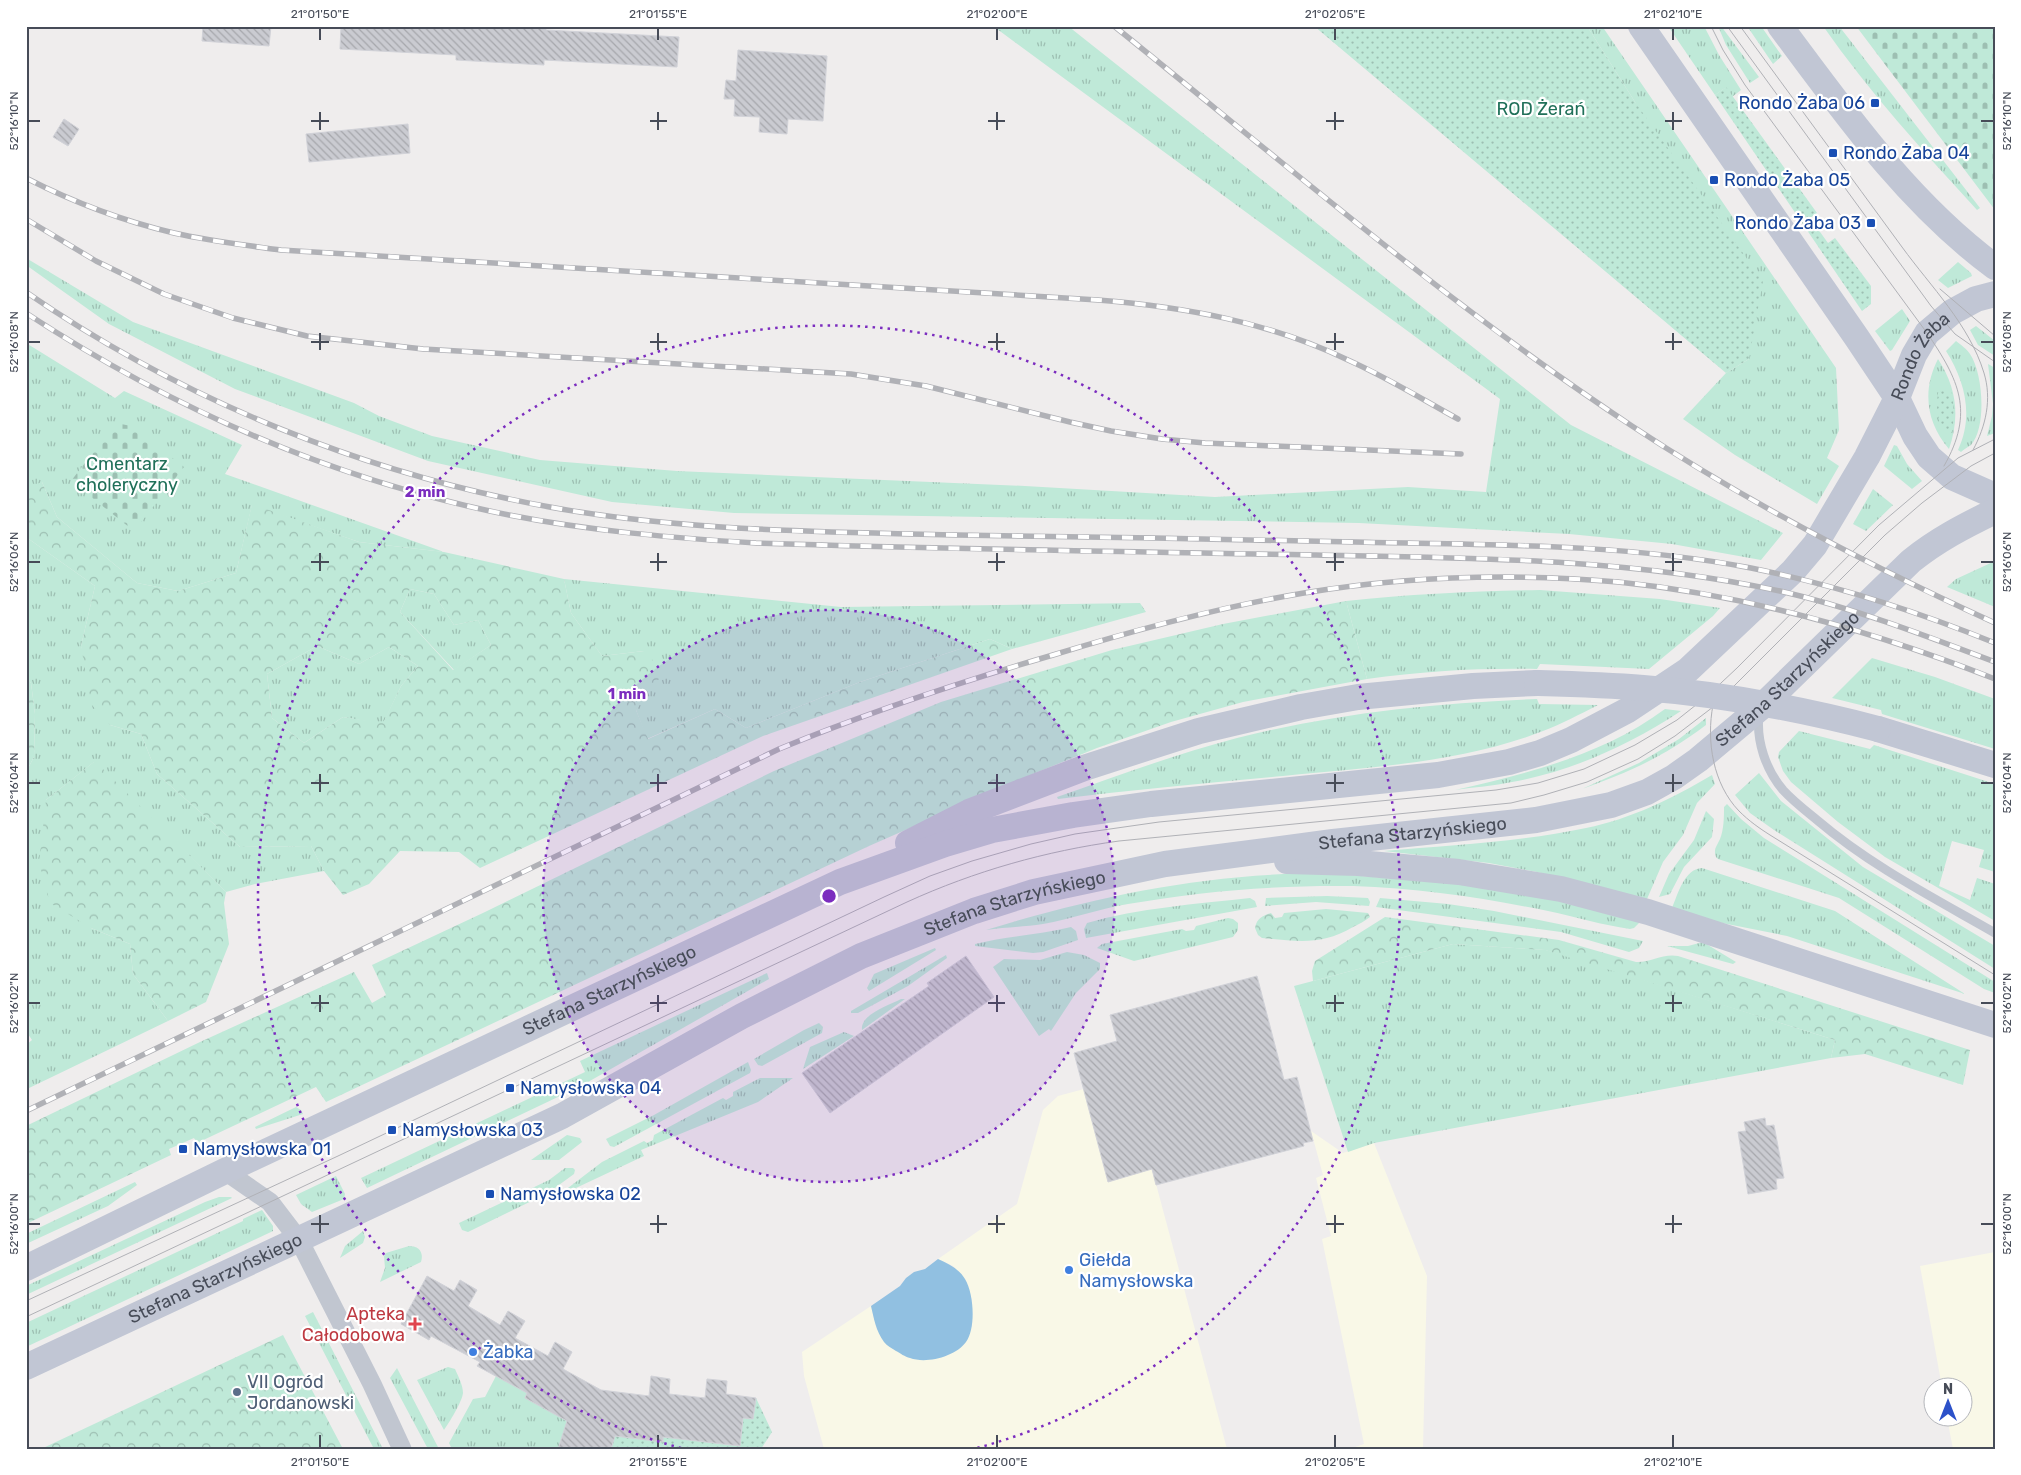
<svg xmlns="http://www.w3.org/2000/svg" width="2021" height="1475" font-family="Rubik,sans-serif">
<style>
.commercial{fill:#f9f8e7}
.grass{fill:url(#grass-tufts)}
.forest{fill:url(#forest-crowns);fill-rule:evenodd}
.cemetery{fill:url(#cemetery-stones)}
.garden{fill:url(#garden-dots)}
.water{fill:#91c0e1}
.building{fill:url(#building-back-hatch);stroke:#d1d2d8}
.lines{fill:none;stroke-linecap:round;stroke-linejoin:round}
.service{stroke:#c1c6d0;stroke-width:9}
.minor{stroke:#c1c6d0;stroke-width:19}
.secondary{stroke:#c1c6d4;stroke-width:26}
.tram{stroke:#b0b1b6;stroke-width:1}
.rail-casing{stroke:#b0b1b6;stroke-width:5.5}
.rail{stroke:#fff;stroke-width:4;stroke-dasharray:11;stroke-linecap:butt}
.secondary-bridge{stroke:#c1c6d4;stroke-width:26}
.ticks{fill:none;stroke:#474c58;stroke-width:2}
.ring{fill:none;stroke:#7b2cbf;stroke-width:2.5;stroke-dasharray:2.5 5}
.transit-dot{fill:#1a4fb4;stroke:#fff;stroke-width:2}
.shop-dot{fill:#3f7fe0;stroke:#fff;stroke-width:2}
.health-dot{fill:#e0444e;stroke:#fff;stroke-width:2}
.service-dot{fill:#5c6f8a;stroke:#fff;stroke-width:2}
.labels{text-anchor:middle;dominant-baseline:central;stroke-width:4.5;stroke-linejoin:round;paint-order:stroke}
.transit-label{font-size:18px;fill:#164399;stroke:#fff;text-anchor:start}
.park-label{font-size:18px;fill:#207059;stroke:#fff}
.street-label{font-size:18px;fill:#474c58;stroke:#fff}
.shop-label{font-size:18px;fill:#366cbe;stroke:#fff;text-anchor:start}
.health-label{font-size:18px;fill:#be3a42;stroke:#fff;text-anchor:end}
.service-label{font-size:18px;fill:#4e5e75;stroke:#fff;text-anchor:start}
.centre{fill:#7b2cbf;stroke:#fff;stroke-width:2.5}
.ring-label{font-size:15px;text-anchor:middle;font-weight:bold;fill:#7b2cbf;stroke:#fff;stroke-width:4.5;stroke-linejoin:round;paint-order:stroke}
.neatline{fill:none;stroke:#474c58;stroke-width:2}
.ticks-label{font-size:12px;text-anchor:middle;fill:#474c58}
</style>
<defs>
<pattern id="grass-tufts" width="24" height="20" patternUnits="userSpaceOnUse" patternTransform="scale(1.25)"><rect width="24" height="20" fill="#bfe9d8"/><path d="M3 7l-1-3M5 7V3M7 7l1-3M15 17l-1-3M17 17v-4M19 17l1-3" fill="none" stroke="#9dbfb2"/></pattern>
<pattern id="forest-crowns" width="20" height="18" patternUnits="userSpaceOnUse" patternTransform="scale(1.25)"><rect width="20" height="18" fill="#bfe9d8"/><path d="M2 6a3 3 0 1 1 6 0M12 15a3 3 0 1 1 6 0" fill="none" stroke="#9dbfb2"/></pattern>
<pattern id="cemetery-stones" width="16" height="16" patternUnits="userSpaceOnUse" patternTransform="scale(1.25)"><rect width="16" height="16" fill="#bfe9d8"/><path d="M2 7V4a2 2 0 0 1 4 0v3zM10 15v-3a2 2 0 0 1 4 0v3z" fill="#9dbfb2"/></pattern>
<pattern id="garden-dots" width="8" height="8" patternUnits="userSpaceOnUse" patternTransform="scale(1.25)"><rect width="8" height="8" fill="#bfe9d8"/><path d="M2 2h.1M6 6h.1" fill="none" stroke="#9dbfb2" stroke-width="1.8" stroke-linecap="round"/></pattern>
<pattern id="building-back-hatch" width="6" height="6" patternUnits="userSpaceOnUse" patternTransform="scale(1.25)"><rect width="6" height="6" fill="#cacbd1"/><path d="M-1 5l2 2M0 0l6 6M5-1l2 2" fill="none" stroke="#a6a7ac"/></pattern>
</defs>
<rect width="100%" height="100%" fill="#efeded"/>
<path class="commercial" d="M1084,1089L1108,1182L1152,1169L1227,1449H824L804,1376L802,1352L871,1306L877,1330L972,1327V1300L965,1280L953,1266L938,1259L1017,1204L1043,1110L1058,1096Z
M1311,1131L1343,1153L1374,1143L1427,1276L1423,1449H1349L1364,1444L1322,1239L1331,1236L1316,1178L1323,1175Z
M1995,1252V1449H1953L1947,1418H1964V1388L1942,1387L1920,1266Z"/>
<path class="grass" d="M993,26H1068L1571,425L1783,533L1761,560L1672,544L1569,534L1359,523L734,513L612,502L428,461L235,389L109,324L26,265V258L133,322L354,403L379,416L432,436L540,460L677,471L1025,486L1215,497L1408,487L1486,492L1500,399Z
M1587,26H1602L1836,368L1839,430L1827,458L1839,466L1817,504L1735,455L1683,419L1726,373L1749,359L1635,102Z
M1668,26H1704L1719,55L1741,90L1732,97L1725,88L1715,95Z
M1718,26H1721L1759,77L1750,83L1726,45Z
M1747,26H1761L1782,56L1773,64Z
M1823,26H1839L1980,208L1977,210C1923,151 1869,92 1823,26Z
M1958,262L1971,273L1972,276L1948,288L1938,280Z
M1902,309L1910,321L1892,350L1890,351L1875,331Z
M1976,326L1995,341V356L1978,345L1970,330Z
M1956,341C1961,345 1967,349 1970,354C1983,373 1987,427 1971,445C1968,447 1964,449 1961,452L1958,450C1974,416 1965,381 1946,351Z
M26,343L115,398L124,391L242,445L225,474L444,552L359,542L252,505L236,573L178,591L137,583L57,517L42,482L26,524Z
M1938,359C1957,388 1960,417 1949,449C1926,422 1922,390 1938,359Z
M1988,364L1995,368V433L1987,436L1992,416L1993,404Z
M1894,445L1897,446L1907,464L1922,481L1912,489L1884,466Z
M1873,489L1893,505L1866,531L1853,524Z
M26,537L95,586L81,646L110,725L141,734L157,774L240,847L311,846L324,871L255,884L226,892L94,762L46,800L91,928L130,944L133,974L168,1021L27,1089L26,1045L32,1040L26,1031V772L34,757L35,714L31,683L26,676Z
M1995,561V607L1947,587L1956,579Z
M564,579L841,607L1140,603L1146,612L1012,649L990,639L860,682L746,728L715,709L647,739L636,710L644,651L602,656L571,613Z
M410,589L434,594L454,625L478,620L491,645L454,670L400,612Z
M1540,590L1660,599L1720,608L1713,616L1649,669L1540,664L1537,669C1480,668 1424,671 1367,679L1346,601C1411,594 1475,591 1540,590Z
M317,646L359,664L389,647L418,666L401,686L383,724L343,717L304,743L272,718L267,674Z
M1872,658L1935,677L1995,699V749L1882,714L1881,710L1832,698Z
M1537,699L1539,704L1598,705C1580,714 1562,724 1543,731C1461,763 1370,767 1283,776C1208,783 1133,790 1058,799L1057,797C1117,776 1176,754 1237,738C1336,713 1436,703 1537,699Z
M1665,709L1681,711C1629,745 1573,771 1512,782C1494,786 1474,787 1455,790C1529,773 1603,755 1665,709Z
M1706,718V725C1665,756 1630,772 1582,789L1639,763L1679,739Z
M1799,731L1870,749L1874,745L1995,784V872L1979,867L1984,850L1952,841L1939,886L1970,900L1977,878L1995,884V921L1885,857L1838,822L1791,782L1783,771L1778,757L1779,752Z
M1759,773L1781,801L1863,867L1995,946V969L1774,830L1750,813L1735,795Z
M1712,775L1715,784L1697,803L1683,835L1663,862L1647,899L1537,872L1489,863L1384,851C1451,845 1520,842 1586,828C1631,819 1673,798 1712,775Z
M1727,804L1741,819L1764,838L1995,982V993L1984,989L1839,898L1718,859L1716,857C1713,849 1717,846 1720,839C1724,829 1724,817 1724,807Z
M1706,811L1714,819L1712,837L1684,867L1670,894L1659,897L1669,874L1694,840Z
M1702,868L1835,911L1965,994L1787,936L1707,920L1672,908C1678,894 1684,869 1702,868Z
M1324,873L1508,888L1640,922L1634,928L1630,929C1602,925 1576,917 1548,911C1484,898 1419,888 1353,886C1278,885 1202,891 1128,904C1099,909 1071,919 1043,924C1024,927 1005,927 986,930C1101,895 1204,874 1324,873Z
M1327,896L1368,898L1370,902L1369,906L1316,902L1265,906L1266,898Z
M1250,898L1255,901L1257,907L1086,938L1084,929L1087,923C1139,908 1196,904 1250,898Z
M1380,898L1448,904L1494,911L1643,941L1639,948L1629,952L1561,932L1376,907Z
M1228,918L1233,919L1238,923V930L1233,937L1134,961L1097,948L1102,944L1182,929L1186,931L1194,930L1196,926Z
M1071,927L1076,931L1078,940L1043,952L1033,953L975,946V944C1006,936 1039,935 1071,927Z
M1703,942L1736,962L1733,964L1667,946H1688Z
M1453,944L1546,950L1583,961L1835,1040L1831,1058L1374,1143L1348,1152L1294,986Z
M935,948L936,950L869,991L867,988L874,974Z
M1067,952L1084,955L1100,963V969L1076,993L1051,1031L1049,1029L1039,1036L993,967L1004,959L1040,960Z
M946,955L947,958L908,986L858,1013H851V1011Z
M767,973L769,979L581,1086L367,1188L361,1178L585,1072L580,1061Z
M901,999H905L862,1030C860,1014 890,1005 901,999Z
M819,1023L823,1027L822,1033L762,1066L758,1065L754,1059L804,1030Z
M844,1032L854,1036L803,1069L810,1047Z
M748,1062L751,1070L750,1073L614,1147L610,1146L606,1139L654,1115Z
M760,1078H793L758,1102L641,1150L644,1156L561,1195L564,1191L602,1162L644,1141L647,1143L653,1140L654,1135L723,1098L726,1100L733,1096V1092Z
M296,1107L301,1110L303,1114L256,1129L255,1127Z
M567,1135L580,1138L582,1142L559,1160H531Z
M565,1168H573L575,1170L574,1174L548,1193L468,1232L462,1230L459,1223L549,1180Z
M336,1176L345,1194L344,1199L312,1212L301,1204L296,1195Z
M135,1182L137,1185L108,1206L26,1244V1234Z
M219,1197H231L232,1198L26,1295V1286L205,1202Z
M262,1210L273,1226V1231L271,1232L26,1347V1323L243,1221V1219Z
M363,1231L365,1237L363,1243L340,1258L345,1246Z
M409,1246C419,1246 424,1252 421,1262L380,1282L385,1268L384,1256L386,1253Z
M313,1312L383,1449H374L305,1316Z
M448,1367L455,1369C458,1376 463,1385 463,1393C462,1402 449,1423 444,1430L417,1380Z
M397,1368L439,1449H428L390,1378Z
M496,1376L527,1393L525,1398L575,1425L565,1428L558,1449H452L449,1443L473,1399L485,1397Z"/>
<path class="forest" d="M42,482L57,517L137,583L178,591L236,573L252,504L359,542L444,552L564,579L571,613L602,656L644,651L664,672L636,710L648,739L715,709L746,728L860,682L990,639L1012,649L763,736L480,868L459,852L400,851L369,884L343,895L324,871L311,846L240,847L157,774L141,734L110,725L91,704L81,646L95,586L26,537L29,487ZM410,589L434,594L454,625L478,620L491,645L453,670L400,612ZM317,646L359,664L389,647L418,666L401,686L383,723L343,717L304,743L272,718L267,674Z
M1346,601L1367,679L1243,702L1171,722L1097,748L1033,774L869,846L326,1102L316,1087L197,1143L194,1138L169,1149L171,1155L26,1224V1126L200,1042L354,972L372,1003L386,995L372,965L485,912L774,771L941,702L1112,650L1223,624Z
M26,676L31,683L35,714L34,757L26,772Z
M95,761L226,892L224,903L229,944L206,1002L168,1021L133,974L130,944L91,928L50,903L39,863L46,800Z
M1326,909L1368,913L1370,917C1365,921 1359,924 1353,927C1321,946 1297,941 1262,938L1258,935L1255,928C1257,918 1262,916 1271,913L1275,918L1282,917L1284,913Z
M1385,917L1559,940L1636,962C1650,963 1663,953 1678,956L1970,1050L1963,1085L1865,1054L1831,1058L1835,1040L1545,950L1453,944L1313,981L1312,971L1315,961Z
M283,1335L343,1449H41Z"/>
<path class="cemetery" d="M1856,26H1995V210Z
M116,423L131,426L184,467L134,531L71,481Z"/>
<path class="garden" d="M1314,26H1587L1635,102L1763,281L1749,359L1726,373Z
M1726,87L1817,213L1810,218L1828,243L1835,238L1871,286V304L1862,311L1715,95Z
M1945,388L1952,393C1954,407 1954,419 1952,433L1949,434C1936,429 1936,405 1938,393Z
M756,1398L772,1432L761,1449H611L613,1443L606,1441V1435L663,1441V1437L740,1446L743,1418L753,1419Z"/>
<path class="water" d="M938,1259C949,1264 959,1269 965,1279C974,1294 976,1328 966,1342C955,1357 926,1364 910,1358C905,1357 900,1353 896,1351C892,1348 887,1346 884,1342C876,1331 874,1319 871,1306L900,1286L906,1278L914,1272L925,1269Z"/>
<path class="building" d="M203,26H271L269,46L202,41Z
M341,26H546V30L679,37L677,67L544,60V65L456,60V55L340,49Z
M738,50L827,56L823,121L788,119L787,134L759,132L760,117L734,116L735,99H724L726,80L736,81Z
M64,119L79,129L68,146L53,137Z
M408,124L410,153L309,162L306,134Z
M966,956L994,997L830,1113L802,1073L929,986L927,983Z
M1257,976L1284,1080L1297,1077L1313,1141L1303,1143L1304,1146L1156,1185L1152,1169L1108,1182L1074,1053L1117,1041L1110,1015Z
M1765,1118L1766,1126L1774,1125L1784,1178L1776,1179L1777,1189L1748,1194L1738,1132L1746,1131L1744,1122Z
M427,1276L454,1291L460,1280L477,1290L468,1306L500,1325L508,1311L525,1321L515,1338L548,1356L555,1342L572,1352L563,1369L601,1390L649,1396L651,1376L670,1379L669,1394L705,1398L707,1379L727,1381L726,1394L756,1398L753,1419L743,1418L740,1446L663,1437V1442L615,1436L611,1449H558L567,1421L525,1398L527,1393L477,1366L480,1362L431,1336L429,1340L401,1324Z"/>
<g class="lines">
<path class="service" d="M1759,715C1756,741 1766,770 1783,790C1793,801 1806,811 1817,820C1871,866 1934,898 1995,933"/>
<path class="minor" d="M225,1171L270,1202L299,1240L372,1384L402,1449"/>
<g class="secondary">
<path d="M1641,26L1857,338L1897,398L1915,436L1929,457L1952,477L1995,496"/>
<path d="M1780,26C1844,112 1908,203 1995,267"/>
<path d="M1878,729L1995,765"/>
<path d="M908,843L969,812L1084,768L1199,731L1301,707L1358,697L1473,686L1537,683"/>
<path d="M1287,861L1358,863L1459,872L1561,889L1648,912L1995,1025"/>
<path id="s1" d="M26,1268L225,1171L840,882L945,844L992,830L1073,815L1151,804L1438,775L1509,762L1540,753L1571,740L1628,710L1688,670L1793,571L1815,545L1867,457L1897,398L1914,355L1927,333L1952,312L1976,299L1995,294"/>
<path id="s2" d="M26,1367L562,1116L742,1016L861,956L974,911L1034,892L1165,864L1333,842L1536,820L1611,805L1647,792L1674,777L1698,760L1760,708L1911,561C1937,540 1964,526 1995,511"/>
</g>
<path class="tram" d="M1711,26L1723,50L1745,85L1927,333C1959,380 1975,412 1944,466
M1727,26L1931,306L1955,334L1995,362
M1740,26C1794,100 1848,173 1902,247C1931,287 1969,324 1984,373C1992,399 1986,426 1973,450
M1940,289L1995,336
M1713,705C1706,741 1713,784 1739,811C1749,821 1759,828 1770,835L1995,975
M26,1301L338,1156L884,897L930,876L972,861L1031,844L1075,834L1159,822L1496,790L1538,783L1584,769L1635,745L1677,720L1706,697L1737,668L1879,525L1958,458L1995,439
M26,1317L907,902C975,871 1046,851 1119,841L1511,803L1544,795L1587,782L1638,759L1675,736L1713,707L1885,535L1922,503L1971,466L1995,453"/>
<defs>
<path id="rail" d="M1114,26C1284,163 1450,306 1632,426C1747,502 1870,566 1995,623
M26,178C73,202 123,221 174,233C209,241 245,245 281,250L1098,300C1185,307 1269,322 1348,360C1386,377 1422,399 1458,419
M26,219L96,261L164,294L233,318L307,336L423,349L851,374L926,386L1070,422L1111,431L1162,439L1205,443L1461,454
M26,292C185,402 371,476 561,509C692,531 825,532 957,535C1090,537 1222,539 1355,542C1487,545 1621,543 1751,568C1835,585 1916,611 1995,643
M26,313C173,409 336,481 509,515C591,531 673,538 756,543C943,549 1130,552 1316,555C1472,558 1627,558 1780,591C1854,608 1924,635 1995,662
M26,1111L779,749C869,712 960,682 1053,655C1135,630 1219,607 1304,593C1407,576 1513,573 1618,582C1748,595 1873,631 1995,679"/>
</defs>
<use href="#rail" class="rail-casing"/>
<use href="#rail" class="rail"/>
<path class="secondary-bridge" d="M1537,683C1572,684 1608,685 1643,688C1723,694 1801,709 1878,729"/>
</g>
<path class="ticks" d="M320,28V40M658,28V40M997,28V40M1335,28V40M1673,28V40M320,112V130M658,112V130M997,112V130M1335,112V130M1673,112V130M28,121H40M311,121H329M650,121H667M988,121H1005M1326,121H1344M1665,121H1682M1981,121H1994M320,333V350M658,333V350M997,333V350M1335,333V350M1673,333V350M28,342H40M311,342H329M650,342H667M988,342H1005M1326,342H1344M1665,342H1682M1981,342H1994M320,553V571M658,553V571M997,553V571M1335,553V571M1673,553V571M28,562H40M311,562H329M650,562H667M988,562H1005M1326,562H1344M1665,562H1682M1981,562H1994M320,774V792M658,774V792M997,774V792M1335,774V792M1673,774V792M28,783H40M311,783H329M650,783H667M988,783H1005M1326,783H1344M1665,783H1682M1981,783H1994M320,995V1012M658,995V1012M997,995V1012M1335,995V1012M1673,995V1012M28,1003H40M311,1003H329M650,1003H667M988,1003H1005M1326,1003H1344M1665,1003H1682M1981,1003H1994M320,1215V1233M658,1215V1233M997,1215V1233M1335,1215V1233M1673,1215V1233M28,1224H40M311,1224H329M650,1224H667M988,1224H1005M1326,1224H1344M1665,1224H1682M1981,1224H1994M320,1435V1448M658,1435V1448M997,1435V1448M1335,1435V1448M1673,1435V1448"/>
<circle cx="829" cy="896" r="286" fill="#7b2cbf" fill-opacity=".12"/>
<g class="ring">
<circle cx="829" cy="896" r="286"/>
<path d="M681 1448A571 571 0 1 1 977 1448"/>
</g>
<g class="transit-dot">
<rect x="1870" y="98" width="10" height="10" rx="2.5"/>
<rect x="1828" y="148" width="10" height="10" rx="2.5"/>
<rect x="1709" y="175" width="10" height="10" rx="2.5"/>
<rect x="1866" y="218" width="10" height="10" rx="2.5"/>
<rect x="505" y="1083" width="10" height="10" rx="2.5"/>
<rect x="387" y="1125" width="10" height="10" rx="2.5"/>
<rect x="178" y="1144" width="10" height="10" rx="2.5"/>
<rect x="485" y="1189" width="10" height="10" rx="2.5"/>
</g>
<g class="shop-dot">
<circle cx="1069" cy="1270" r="5"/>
<circle cx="473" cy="1352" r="5"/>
</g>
<path class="health-dot" d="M412.5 1316.5h5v5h5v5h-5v5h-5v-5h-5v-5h5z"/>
<circle class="service-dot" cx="237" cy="1392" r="5"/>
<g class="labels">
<g class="transit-label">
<text x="1865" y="103" text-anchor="end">Rondo Żaba 06</text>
<text x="1843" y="153">Rondo Żaba 04</text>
<text x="1724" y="180">Rondo Żaba 05</text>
<text x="1861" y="223" text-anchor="end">Rondo Żaba 03</text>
<text x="520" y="1088">Namysłowska 04</text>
<text x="402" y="1130">Namysłowska 03</text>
<text x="193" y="1149">Namysłowska 01</text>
<text x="500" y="1194">Namysłowska 02</text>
</g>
<g class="park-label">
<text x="1541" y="109">ROD Żerań</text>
<text x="127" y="464">Cmentarz<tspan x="127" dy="21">choleryczny</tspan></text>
</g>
<g class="street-label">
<text stroke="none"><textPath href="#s1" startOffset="2181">Rondo Żaba</textPath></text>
<text stroke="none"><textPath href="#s2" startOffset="1919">Stefana Starzyńskiego</textPath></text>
<text stroke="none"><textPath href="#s2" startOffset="1499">Stefana Starzyńskiego</textPath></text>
<text stroke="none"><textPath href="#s2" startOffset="1094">Stefana Starzyńskiego</textPath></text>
<text stroke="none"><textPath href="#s1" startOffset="646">Stefana Starzyńskiego</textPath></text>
<text stroke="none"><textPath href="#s2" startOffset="209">Stefana Starzyńskiego</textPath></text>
</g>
<g class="shop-label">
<text x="1079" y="1260">Giełda<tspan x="1079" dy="21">Namysłowska</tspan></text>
<text x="483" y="1352">Żabka</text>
</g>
<g class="health-label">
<text x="405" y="1314">Apteka<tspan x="405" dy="21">Całodobowa</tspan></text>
</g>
<g class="service-label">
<text x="247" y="1382">VII Ogród<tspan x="247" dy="21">Jordanowski</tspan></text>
</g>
</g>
<circle cx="829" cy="896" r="8" class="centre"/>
<g class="ring-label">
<text x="425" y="497">2 min</text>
<text x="627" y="699">1 min</text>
</g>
<rect width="2021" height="1475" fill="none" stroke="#ffffff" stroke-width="55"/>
<g transform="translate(1948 1402)"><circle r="24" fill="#ffffff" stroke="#b5b7bc"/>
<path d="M0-4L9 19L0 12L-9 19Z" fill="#2c51c9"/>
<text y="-8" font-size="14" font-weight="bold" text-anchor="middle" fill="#474c58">N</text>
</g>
<rect x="28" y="28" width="1966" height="1420" class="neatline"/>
<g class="ticks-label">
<text x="320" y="18">21°01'50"E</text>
<text x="658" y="18">21°01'55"E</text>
<text x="997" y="18">21°02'00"E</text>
<text x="1335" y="18">21°02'05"E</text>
<text x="1673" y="18">21°02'10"E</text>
<text transform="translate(14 121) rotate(-90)" y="4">52°16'10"N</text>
<text transform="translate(2007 121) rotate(-90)" y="4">52°16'10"N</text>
<text transform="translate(14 342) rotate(-90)" y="4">52°16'08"N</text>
<text transform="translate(2007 342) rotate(-90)" y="4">52°16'08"N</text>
<text transform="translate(14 562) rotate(-90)" y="4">52°16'06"N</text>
<text transform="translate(2007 562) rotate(-90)" y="4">52°16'06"N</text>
<text transform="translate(14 783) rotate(-90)" y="4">52°16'04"N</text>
<text transform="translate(2007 783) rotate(-90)" y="4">52°16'04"N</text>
<text transform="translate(14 1003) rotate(-90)" y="4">52°16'02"N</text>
<text transform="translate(2007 1003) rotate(-90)" y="4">52°16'02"N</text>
<text transform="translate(14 1224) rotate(-90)" y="4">52°16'00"N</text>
<text transform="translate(2007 1224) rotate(-90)" y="4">52°16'00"N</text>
<text x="320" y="1466">21°01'50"E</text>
<text x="658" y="1466">21°01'55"E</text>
<text x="997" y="1466">21°02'00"E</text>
<text x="1335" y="1466">21°02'05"E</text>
<text x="1673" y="1466">21°02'10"E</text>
</g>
</svg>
